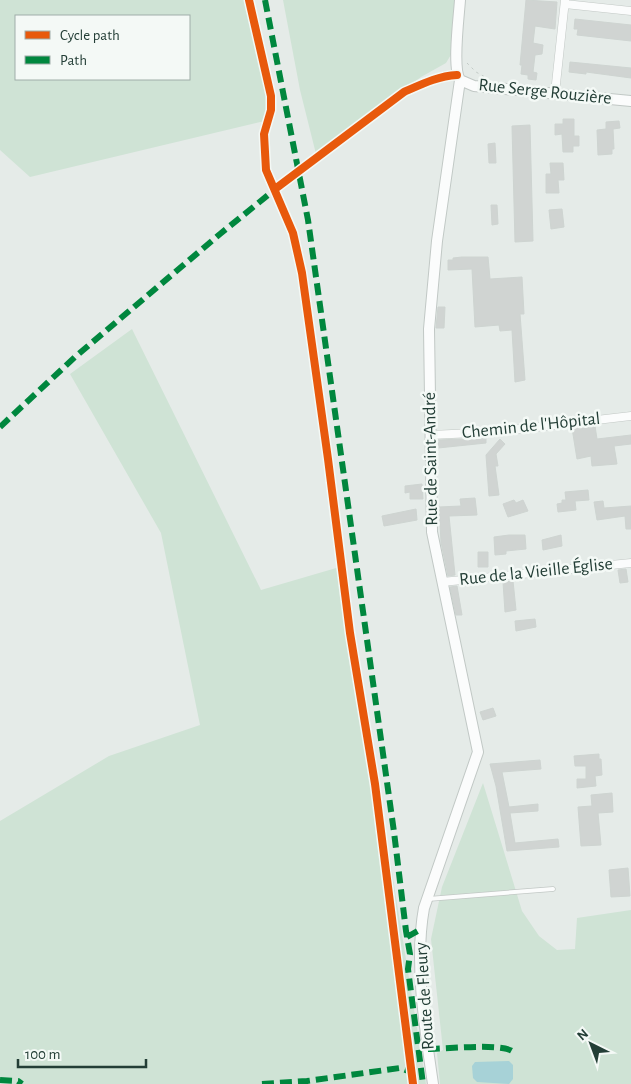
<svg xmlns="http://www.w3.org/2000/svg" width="631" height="1084" font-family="'Alegreya Sans',sans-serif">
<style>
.green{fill:#cfe3d5;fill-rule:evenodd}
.water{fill:#a7d2d7}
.building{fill:#d0d4d2;stroke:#ced4d1}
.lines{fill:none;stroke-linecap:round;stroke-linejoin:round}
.lane-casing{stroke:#c2c8c5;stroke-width:5.5}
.street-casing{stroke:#c2c8c5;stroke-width:9}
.secondary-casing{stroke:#c1c8c5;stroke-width:12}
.path{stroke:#c2cac6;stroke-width:1;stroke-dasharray:2.5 4;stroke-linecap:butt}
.lane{stroke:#fbfcfc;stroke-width:4}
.street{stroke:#fbfcfc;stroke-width:8}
.secondary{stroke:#fbfcfc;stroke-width:10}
.quiet{stroke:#00873e;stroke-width:6;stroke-dasharray:12 6;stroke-linecap:butt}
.cycleway-casing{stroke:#f4f9f6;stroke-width:11}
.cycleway{stroke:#e8590c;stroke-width:8}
.labels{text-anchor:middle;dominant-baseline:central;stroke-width:5;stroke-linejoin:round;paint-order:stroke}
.street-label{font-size:18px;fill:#233e36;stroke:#f4f9f6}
</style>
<rect width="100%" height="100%" fill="#e5ebe8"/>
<path class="green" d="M0,0H250L273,119L30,177L0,150ZM16,16H189V79H16Z
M283,0H457L452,53L446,63L421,77L316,154L300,90Z
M132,329L261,590L343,566L426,1084H0V821L109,756L200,725L161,533L70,374Z
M483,783L522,911L539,936L557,950L575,949L577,918L631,910V1084H440L437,1053L443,1050L431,939L442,887Z"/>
<path class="water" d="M509,1061L513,1065V1079L509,1084L477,1082L473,1078L472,1066L475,1062Z"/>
<path class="building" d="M526,0L557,2L555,29L535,26L533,43L543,45L542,54L535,55L533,72L537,73L536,80L528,79V75L521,74L522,65H520Z
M575,19L631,25V41L577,35L578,29H574Z
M570,62L631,68V78L586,72V74L569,72Z
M563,119H574V136H579V146H573V152H563L562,134L555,135V124H563Z
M619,121L620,128L613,129L614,149H612V154L598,155L597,130L606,129V122Z
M530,125L533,241L515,242L512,126Z
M495,143L496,163H489L488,144Z
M550,163H563L564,180H558L559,193H546V174H551Z
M491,205H497L498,224L492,225Z
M562,209L564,227L551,229L549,210Z
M462,257H488L490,279L522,277L524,314H520L525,380L515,382L512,330L500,331L499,325L475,327L472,269L448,270V260H453V258Z
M438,307H445L444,328H436Z
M595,426L597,439L631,435V444L614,446L617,464L592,466L591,456L577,459L572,428Z
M486,438V443L438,448V440Z
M500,439L505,444L496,454L498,466H495L499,495L489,496L486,455Z
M422,484L423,499H410V492L405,493V486Z
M588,490L589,500L575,501L576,510L558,512L557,504L562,503V500H566L565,492Z
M475,498L477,515L449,516L455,575L448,576L441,542L439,507L461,506L460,499Z
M514,500L516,503L523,500L528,511L508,517L503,504Z
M603,501L604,508L631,506V529H626L625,516L597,520L594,502Z
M416,509L417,520L384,526L382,516Z
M509,535H525L526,549L506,551V554L495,555L494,537Z
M561,535L562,546L543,550L542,540Z
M478,552H488V567H478Z
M626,569L628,582L620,583L618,570Z
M513,581L516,610L505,612L503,582Z
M457,586L462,615H456L450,587Z
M535,619L536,627L516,631L515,621Z
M493,708L496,716L483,720L480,712Z
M599,754V759H601L602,775L595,776L596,786L577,788V779H586V766H575L574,756Z
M540,760L541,769L502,772L509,807L538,804V811L510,813L515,843L558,839L559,847L507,851L496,786L490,764Z
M612,793L613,812L598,813L601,845L581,846L578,807L592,806L591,795Z
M628,868L630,896L611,897L609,870Z"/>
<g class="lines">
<defs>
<path id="lane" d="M428,899L553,889"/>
<path id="street" d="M565,4L631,11
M555,93L565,0
M431,435L494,432L631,416
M442,582L631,563"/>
<path id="secondary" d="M460,80L474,86L485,87L631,101
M433,1084C425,1029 414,963 424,908L478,752L432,532L429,329L437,241L460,80C452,68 459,16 460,0"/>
</defs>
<use href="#lane" class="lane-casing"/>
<use href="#street" class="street-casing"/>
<use href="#secondary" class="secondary-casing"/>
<path class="path" d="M467,63L476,72L485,77
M431,80L433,76L444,72L445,76"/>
<use href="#lane" class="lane"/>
<use href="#street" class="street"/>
<use href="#secondary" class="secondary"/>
<path class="quiet" d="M265,0L308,220L394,832L406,931L410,954L408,969L423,1084
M0,427L75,357L220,234L278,187
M407,937L421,929
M428,1049C447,1049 499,1043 512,1051
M0,1080L18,1081L22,1084
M262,1084L307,1081L400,1068L411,1072"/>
<defs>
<path id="cycleway" d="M249,0L271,96V110L264,134L266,170L293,233L302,273L328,459L350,633L375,784L413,1084
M275,189L404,92C422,84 438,76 457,75"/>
</defs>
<use href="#cycleway" class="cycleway-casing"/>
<use href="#cycleway" class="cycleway"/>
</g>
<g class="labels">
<g class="street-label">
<text transform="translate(545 92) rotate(6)">Rue Serge Rouzière</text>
<text transform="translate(531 426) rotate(-6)">Chemin de l'Hôpital</text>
<text transform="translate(431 459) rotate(-91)">Rue de Saint-André</text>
<text transform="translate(536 572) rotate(-6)">Rue de la Vieille Église</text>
<text transform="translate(425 996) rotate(-94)">Route de Fleury</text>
</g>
</g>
<rect x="15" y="15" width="175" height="65" fill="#f4f9f6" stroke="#a0aea9"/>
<rect x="25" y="31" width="25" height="8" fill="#e8590c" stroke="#a0aea9"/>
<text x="60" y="40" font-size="15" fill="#233e36">Cycle path</text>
<rect x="25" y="56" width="25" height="8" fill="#00873e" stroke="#a0aea9"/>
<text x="60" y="65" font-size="15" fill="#233e36">Path</text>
<g transform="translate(591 1044) rotate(318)" stroke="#f4f9f6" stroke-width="4" paint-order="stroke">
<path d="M0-4L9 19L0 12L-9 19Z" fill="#233e36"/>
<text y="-8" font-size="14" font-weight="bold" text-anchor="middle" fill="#233e36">N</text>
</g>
<path d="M18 1059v8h128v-8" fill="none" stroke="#233e36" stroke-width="2.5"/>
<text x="25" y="1059" font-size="15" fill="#233e36" stroke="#f4f9f6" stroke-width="4" paint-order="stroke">100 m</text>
</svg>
